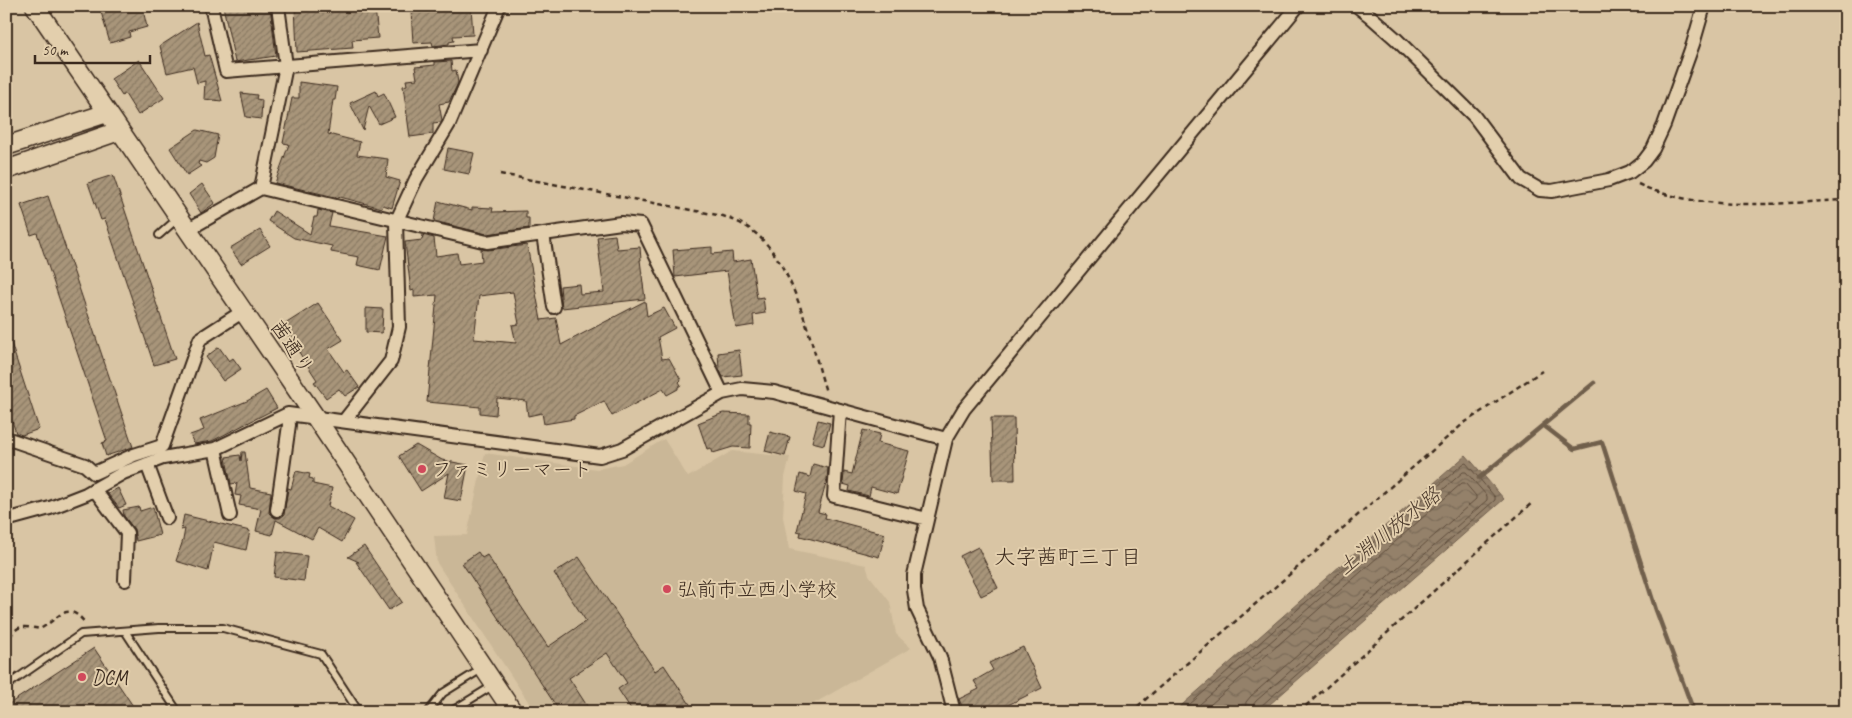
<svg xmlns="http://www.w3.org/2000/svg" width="1852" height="718" font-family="Caveat,'Klee One',sans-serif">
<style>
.built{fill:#cab797}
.water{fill:url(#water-waves);stroke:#705e4c}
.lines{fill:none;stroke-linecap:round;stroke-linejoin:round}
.shore{stroke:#5f4d3c;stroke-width:1}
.stream{stroke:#705e4c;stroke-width:4.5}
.building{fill:url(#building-hatch);stroke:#3b2a1e;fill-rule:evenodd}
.lane-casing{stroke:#3b2a1e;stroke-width:10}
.street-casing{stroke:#3b2a1e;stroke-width:16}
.secondary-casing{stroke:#3b2a1e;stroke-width:21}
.path{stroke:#3b2a1e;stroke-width:2.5;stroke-dasharray:5 4;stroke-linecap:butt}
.lane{stroke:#e3cfad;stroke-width:6}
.street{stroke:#e3cfad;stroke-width:12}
.secondary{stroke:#e3cfad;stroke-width:18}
.poi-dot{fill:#d1495b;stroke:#e3cfad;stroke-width:2}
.labels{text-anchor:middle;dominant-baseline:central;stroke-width:4;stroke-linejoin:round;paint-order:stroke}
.street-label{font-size:20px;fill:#3b2a1e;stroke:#e3cfad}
.poi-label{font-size:20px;fill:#3b2a1e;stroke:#e3cfad;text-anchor:start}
.water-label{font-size:21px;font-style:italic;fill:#4d3b2d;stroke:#e3cfad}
.neighbourhood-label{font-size:21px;fill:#3b2a1e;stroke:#e3cfad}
</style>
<defs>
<pattern id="water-waves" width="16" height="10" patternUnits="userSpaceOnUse" patternTransform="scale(1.25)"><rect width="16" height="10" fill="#94816a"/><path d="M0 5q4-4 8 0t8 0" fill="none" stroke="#7a6a57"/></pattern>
<pattern id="building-hatch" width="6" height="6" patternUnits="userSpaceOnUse" patternTransform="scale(1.25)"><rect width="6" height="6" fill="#a8957a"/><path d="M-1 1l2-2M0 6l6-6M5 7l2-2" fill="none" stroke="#8a7a63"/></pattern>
</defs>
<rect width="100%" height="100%" fill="#d9c5a4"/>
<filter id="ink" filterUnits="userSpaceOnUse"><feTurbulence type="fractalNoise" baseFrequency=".02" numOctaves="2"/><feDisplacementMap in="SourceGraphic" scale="10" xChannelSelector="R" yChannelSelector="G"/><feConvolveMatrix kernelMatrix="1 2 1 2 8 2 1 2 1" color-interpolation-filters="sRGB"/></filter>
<g filter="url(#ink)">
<path class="built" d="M664,439L688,477L732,451L790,457L785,477L783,517L789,549L866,565L869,575L890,602L896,634L911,648L799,712H535L437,563L434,536L467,535L485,453L597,469L623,464Z"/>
<path class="water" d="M1466,455L1504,499L1261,712H1174Z"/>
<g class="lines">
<path class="shore" d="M1181,712L1463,464L1466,463L1495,497V500L1261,706L1258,712
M1191,712L1463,472H1466L1487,496V500L1256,701L1253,705L1252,712
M1202,712L1462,483H1465L1476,496V499L1251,696L1246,702L1245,712"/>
<path class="stream" d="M1543,425L1574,449L1602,442L1656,610L1694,712
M1479,478L1594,383"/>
</g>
<path class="building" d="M112,6H142L147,27L129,32L130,37L110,43L101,12L112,9Z
M223,6H270L276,56L235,62Z
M295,6H349V10L375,7L378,38L352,40L353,48L297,52Z
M415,6H471L473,35L453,36L454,41L449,42V44L433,46L432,42L413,43L411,11H416Z
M197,22L205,56L209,55L222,101L204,99L205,81L197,83L193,67L167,73L160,46Z
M139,60L164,98L138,115L125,94L122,96L111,79Z
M451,61L452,71L456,70L458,83L449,102L439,104L442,120L441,122L433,123V134L410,137L403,86L407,85L406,80L417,79L415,67L435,65V62Z
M299,82L337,87L335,100H333L328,134L360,142L357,155L388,159L386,177L400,181L392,208L383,205L382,208L340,197L339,198L275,183L289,144L283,143L292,98H299Z
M376,91L378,96L384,93L395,117L379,124L369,106L363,130L350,103Z
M241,93L257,95L256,99L262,100L261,119L246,117Z
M197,130L218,135L214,158L206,163L199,161L198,164L201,166L187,175L170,148Z
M448,148L474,153L469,174L444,169Z
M113,175L175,359L154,365L105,219L101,220L88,183Z
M202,184L215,203L201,213L189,194Z
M48,196L133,447L106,456L102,443L107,441L37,233L31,235L21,205Z
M438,201L472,210V207L493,208L492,212L526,211V218H529V228L487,234L434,221Z
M318,210L332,213L329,226L388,236L380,270L357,265L359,257L331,252L332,246L294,238L268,221L274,211L310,234L314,217H317Z
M260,230L270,246L241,264L230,248Z
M423,235L434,238L436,256L457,253L459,264L482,261L481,249L488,250L527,245L541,320L556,318L561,345L645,301L647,316L664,308L675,328L658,337L662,359L669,358L681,380L679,382L681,385L678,387V389L667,395L663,389L612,416L604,401L574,416V419L544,424L542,413L528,416L526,401L497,398L496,415L480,413V407L427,402L437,295L414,297V290L411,291L405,242L422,240ZM513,292L519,324L512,325L516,343L474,339L479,296Z
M615,235L617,249L640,247L641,260H640L645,299L562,308L560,286L579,284L580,294L604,292L597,237Z
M712,247V254L732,252L733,262L751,259L757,298L763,297L765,313L753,315L754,325L736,328L727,271L675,277L673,250Z
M318,303L343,340L328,349L344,372L347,370L359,387L345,396L339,389L326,398L314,382L317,380L282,326Z
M366,308L383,309L382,333L366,332Z
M6,337H9L39,429L22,435L16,433L6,403Z
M219,347L229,361L233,358L241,369L223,381L206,357Z
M739,350L742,375L723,377L719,369L718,353Z
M266,390L277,408L212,441L194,444L190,435L204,430L200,420L247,401Z
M723,413L749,414V423H751L750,448L733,447L713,453L711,448L707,449L698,423Z
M991,418H1014L1015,480H993Z
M818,420L830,423L824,445L812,442Z
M863,430L880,434L878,443L909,451L897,494L871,487L869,496L849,491L850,486L843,484L844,472L852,474Z
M770,432L790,437L785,456L765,451Z
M416,445L442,460L468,465L461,501L444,498L449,473L421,491L399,456Z
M242,452H245L250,488L271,492L269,513L275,518H280L284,515L288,488L291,489L296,471L310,474L309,478L313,479V484L332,488L328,506L354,520L342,542L318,528L312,539L276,520L272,535L256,531L261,509L239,505L241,496L235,495L237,483L231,484L227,464L226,457L240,455L241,461Z
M813,464L828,468L827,480L818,512L826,514L825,518L885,534L879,557L800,536L801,532L797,531L806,494L796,491L800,474L810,477Z
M118,488L126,505L119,508L108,494Z
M139,507L140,511L153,507L160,535L136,541L134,529L124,516L123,510Z
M184,515L250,531L246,550L214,542L208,571L176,561L183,540L185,529L181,530Z
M364,546L402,602L389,610L356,562H359L348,557Z
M978,547L998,588L981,596L960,556Z
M277,552L307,556L304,581L274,577Z
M478,552L482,558L487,555L548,647L586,621L554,573L579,557L655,671L664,665L695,712H633L618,689L627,683L607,653L569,678L591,712H560L462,563Z
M1023,647L1042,688L994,712H964L959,699L979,689L974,681L993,670L989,663Z
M94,648L137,712H6V706Z"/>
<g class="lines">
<defs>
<path id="lane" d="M159,235L177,219
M125,631L178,712
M6,686L81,634L159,628H223L321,654L359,712
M428,712L443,693L483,668
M450,712L494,685"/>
<path id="street" d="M211,6L226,71L481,50
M1357,6L1370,16L1396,39L1474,116L1521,179L1540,190L1552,191L1609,180L1630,172L1644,161L1653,149L1664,125L1693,44L1704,6
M261,188L487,242L621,223L641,225L722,393
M187,230L261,188L286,66L278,6
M543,234L554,307
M840,410L834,496L927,519
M344,421L391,361L399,327L396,222L416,179L449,124L499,6
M6,438L85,465L94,473L134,455L162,446L200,339L242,312
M215,449L230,515
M147,464L167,518
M94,489L127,533L125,580
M277,510L289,425L288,414
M6,520L50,508L86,494L123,473L163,458L215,449L288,414L600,456L622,449L722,393L742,389L774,392L946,439
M954,712L940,657L917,609L914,590V575L946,439L964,409L1298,6"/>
<path id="secondary" d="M35,6L316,418L513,712
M6,146L107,113
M6,170L119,131"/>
</defs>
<use href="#lane" class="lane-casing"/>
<use href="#street" class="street-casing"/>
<use href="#secondary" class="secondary-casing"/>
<path class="path" d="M500,174L723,216C734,220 744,224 754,232C795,264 811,343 826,392
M1638,184C1701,213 1778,203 1846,200
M6,645C16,625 19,625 40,629C60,618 67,599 86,624
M1131,712L1464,423L1542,371
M1299,712L1533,502"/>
<use href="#lane" class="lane"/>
<use href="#street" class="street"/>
<use href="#secondary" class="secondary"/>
</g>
</g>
<g class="poi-dot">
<circle cx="422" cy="469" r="5"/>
<circle cx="667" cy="589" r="5"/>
<circle cx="82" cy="677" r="5"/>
</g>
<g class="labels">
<g class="street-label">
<text transform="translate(292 347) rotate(56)">茜通り</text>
</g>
<g class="poi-label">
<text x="432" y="469">ファミリーマート</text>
<text x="677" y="589">弘前市立西小学校</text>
<text x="92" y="677">DCM</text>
</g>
<g class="water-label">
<text transform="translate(1389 531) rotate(-39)">土淵川放水路</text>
</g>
<g class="neighbourhood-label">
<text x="1068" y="557">大字茜町三丁目</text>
</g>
</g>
<rect width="1852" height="718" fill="none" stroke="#e3cfad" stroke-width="25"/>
<rect x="12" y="12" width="1827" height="693" fill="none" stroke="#3b2a1e" stroke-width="2" filter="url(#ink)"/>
<path d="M35 55v8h115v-8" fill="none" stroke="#3b2a1e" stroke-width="2.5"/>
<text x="42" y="55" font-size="15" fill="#3b2a1e" stroke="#e3cfad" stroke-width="4" paint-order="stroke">50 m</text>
</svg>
